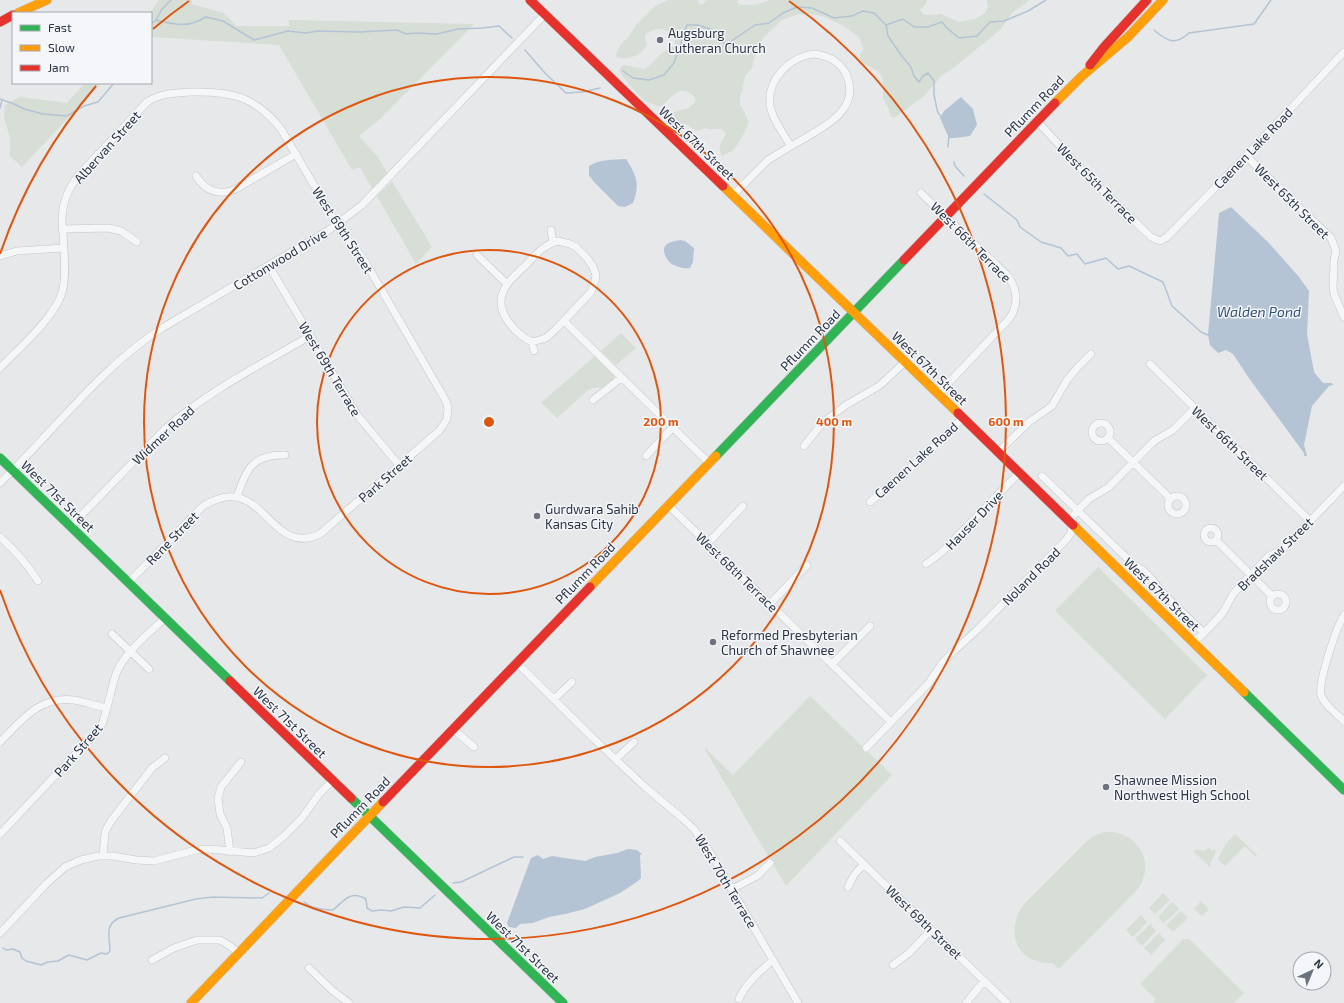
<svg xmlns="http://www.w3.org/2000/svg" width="1344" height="1003" font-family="'Exo 2',sans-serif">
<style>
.green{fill:#d6ded6}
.water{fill:#b4c4d5}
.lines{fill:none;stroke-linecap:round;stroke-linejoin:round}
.stream{stroke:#b4c4d5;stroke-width:1.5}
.street-casing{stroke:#c4c6c8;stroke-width:8}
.fast-casing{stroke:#c4c6c8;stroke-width:10}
.slow-casing{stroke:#c4c6c8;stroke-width:10}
.jam-casing{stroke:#c4c6c8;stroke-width:10}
.street{stroke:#f5f6f7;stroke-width:7}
.fast{stroke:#30b455;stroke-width:9}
.slow{stroke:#ff9f0a;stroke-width:9}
.jam{stroke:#e5322d;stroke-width:9}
.ring{fill:none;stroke:#df570f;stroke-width:2}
.poi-dot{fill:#6c737f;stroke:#f4f6f9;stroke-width:1.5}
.labels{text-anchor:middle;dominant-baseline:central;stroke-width:3;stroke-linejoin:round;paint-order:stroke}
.poi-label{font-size:13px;fill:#2b3445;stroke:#f4f6f9;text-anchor:start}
.street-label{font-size:13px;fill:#2b3445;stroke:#f4f6f9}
.water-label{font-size:14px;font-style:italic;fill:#34527a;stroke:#f4f6f9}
.centre{fill:#df570f;stroke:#f4f6f9;stroke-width:2}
.ring-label{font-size:12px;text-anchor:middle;font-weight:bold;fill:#df570f;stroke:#f4f6f9;stroke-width:3;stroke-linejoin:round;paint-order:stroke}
</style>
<rect width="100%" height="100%" fill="#e6e8ea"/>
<path class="green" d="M159,0H192V4L224,13L236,26H289V20L474,24L380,119L359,136L378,157L388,174L373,190L360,167L352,170L279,45L151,37V13H150Z
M668,0H698L699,4H703L706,0H739L737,2L738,4C750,7 760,4 770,0H927L925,5L920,9L923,14L927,15L941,14L959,22L975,19L985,13L988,8L987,0H1030L1012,13L1000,30L952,69L942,75L924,96L894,118L890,116L889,109L883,99V79L879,72L863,63L860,59V54L864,50L859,37L844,26L822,16L810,14H799L782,20L762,39L760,48L755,55L752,68L745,76L740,99V105L744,111L748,121L747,127L738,144L732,151L722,156C717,147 721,143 726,134L722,129C715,128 711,130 704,128C695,134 694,129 686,124L677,128L672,122L671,114C682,107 687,113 696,101L693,95C676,82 671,102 659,107C656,104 651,104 647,102C640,98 622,77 619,70L623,65L645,69L649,66L662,53L674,46L675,42C668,27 657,24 645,35V40L647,45C642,55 626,62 615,56L620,46L629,36L636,25L655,6Z
M85,83H101L22,167L10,156V138L4,117L5,105L20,97L67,103Z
M392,181L432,247L416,264L377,196Z
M621,333L636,348L616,365L601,351Z
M595,356L615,375L614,381L605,387L593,388L588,390L557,418L541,403Z
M1098,567L1207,675L1165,719L1055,611Z
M810,696L892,775L786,886L703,746L733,775Z
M1104,832C1138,829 1158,865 1136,891L1059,969L1053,963C1048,963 1042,963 1037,961C1011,953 1009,923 1024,904L1085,843L1092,837Z
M1235,834L1257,855L1256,857L1245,846L1225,866L1218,859L1225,845Z
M1209,848L1212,851L1214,849L1216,851L1210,864L1211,866L1210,867L1193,851L1196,849L1203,851Z
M1163,893L1170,900L1155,914L1149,908Z
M1201,901L1209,909L1202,916L1194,909Z
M1172,902L1179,909L1164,923L1158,917Z
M1181,911L1188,918L1173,932L1166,925Z
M1141,915L1147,922L1133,937L1126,930Z
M1150,924L1156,931L1142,946L1135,939Z
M1159,933L1165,940L1151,955L1144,948Z
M1183,939H1189L1244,993L1234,1003H1153L1156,999L1140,984Z"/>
<path class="water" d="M961,97L973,109L977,125L970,136L955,138H949L940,118L944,111Z
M626,159C637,176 640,184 633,203L625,207L618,206L594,182L589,175V166C600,159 613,160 626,159Z
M1231,207L1269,243L1299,277L1309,291L1307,334L1314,372L1323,383H1332L1333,385L1329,386L1312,406L1304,445L1307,456H1304V453L1251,381L1233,354L1226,350L1218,353L1210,345L1208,335L1219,213Z
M680,240L685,241L694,248L693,262L690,268C684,269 679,267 674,265C669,264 661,252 665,246C668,242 675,241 680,240Z
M628,849L637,850L642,854L640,855L641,878L638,881L620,893L585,909L565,914L549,917L533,923L520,924L516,928L509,927L507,923L531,858L538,855L543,859L552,856L585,861L595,857L617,853Z"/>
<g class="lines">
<path class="stream" d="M156,20L162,9L171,0
M151,24L156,20C176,25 188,28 206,17L223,21L254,40L288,31L305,33L318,31L359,32L397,30L406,34L417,33L437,34L458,29L482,28L499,26L512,38
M886,25L903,19L914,27H928L942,22L947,28L959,38L977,36L990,22L1004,21L1028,11L1046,0
M1154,30C1167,41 1175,46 1189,33L1254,24L1271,0
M525,50L545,73L566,93L583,92L600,88
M623,71L633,78L649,80L664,75L674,63L687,25H698L712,30L717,40L727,44L755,25L769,23L783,13L797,7L812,8L834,18L852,16L863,11L874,13L886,25L888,36L901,55L911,67L914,76L919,82L923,76L928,73L934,81V95L937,109L938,113L941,116
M0,99L14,104L24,109L43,114L67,116L84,106L98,102L114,83
M0,108L2,100
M948,147L949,135
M954,162L955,166L964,176
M984,194L1017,220L1020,227L1041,242L1061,248L1068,256L1077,254L1085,264L1106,258L1118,269L1129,266L1163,282L1172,306L1201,332L1208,335
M453,883L461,882L514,857H523
M304,902C312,909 322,910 333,910C345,900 350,890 366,899L367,908L372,911L381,910L391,911L404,907L420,908L435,895
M3,948L6,950L13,949L20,952L22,958L26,961L41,965L48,962L58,961L69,955L87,960L101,953L107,954L110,951C110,937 104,925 119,918L196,899L213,897L262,898L269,893"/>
<defs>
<path id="street" d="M815,54C829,56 841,62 847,76C862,113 816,131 791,146C784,135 775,123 771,110C764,82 789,56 815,54Z
M1037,121L1085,173L1151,237L1160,241L1167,237L1246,156L1344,52
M1246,156L1331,238L1336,251L1334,260L1333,288L1334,294L1344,317
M196,176C205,190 218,196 234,190L296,154
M921,193L1007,275C1018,289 1019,305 1009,319L938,394
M733,195L768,160L791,146
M62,229L109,228L121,231L137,242
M551,230L553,242
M558,241L570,244L576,247L587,258L593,267L596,275L595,281L591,292L557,328L546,338L532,342C515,334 493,310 504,290C508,280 519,272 527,264C536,254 545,244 558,241Z
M477,255L507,284
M0,256L17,251L63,248
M269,266L358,416L399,465
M564,321L709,463
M532,342L534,351
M1150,364L1310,521
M0,368C19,348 57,316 63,289C67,268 63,240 62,218C63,201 68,189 79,175L147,102C161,93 175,93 191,92C231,91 255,96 281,129L342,233L363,258L446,401L448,408L447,419L442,427L439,431L320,534C268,559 264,468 203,506L128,583
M593,400L621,378
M1092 432a9 9 0 1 1 18 0a9 9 0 1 1-18 0Z
M1108,438L1171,499
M804,446L820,426L830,417L846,405L879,386L905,362
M998,452L1029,422L1052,406L1067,380L1078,367L1091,354
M646,456L672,428
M1042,476L1134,565C1148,571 1154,583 1163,593C1176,607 1191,620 1204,633
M0,483C53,432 100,368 162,328L329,230L362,205L545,14
M1168 505a9 9 0 1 1 18 0a9 9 0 1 1-18 0Z
M237,497C246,469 253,454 285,455
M870,502L923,457L963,418
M668,505L891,722
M70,527L165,429C208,391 260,365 310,336
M1204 535a7 7 0 1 1 14 0a7 7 0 1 1-14 0Z
M0,537C15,550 27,564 38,581
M1216,540L1272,596
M708,543L743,506
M926,564L942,552L1019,473
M1270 602a8 8 0 1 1 16 0a8 8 0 1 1-16 0Z
M770,604L807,565
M1344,615C1336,628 1318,682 1321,695C1324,705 1337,714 1344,721
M112,634L149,669
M1192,641L1200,637L1221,615L1225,609L1233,594L1269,556L1283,549L1344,486
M517,663L594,739L644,786L682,818L694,829L711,854L798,1003
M832,664L870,626
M554,699L572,682
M453,729L474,747
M0,742C22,720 39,696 74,700C85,702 96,706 107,708
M866,748L928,684L943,662L954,651L978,629L1066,540L1071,533L1073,516L1078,510L1089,499L1109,487L1154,441L1173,430L1194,409
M616,759L634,742
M0,834L99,729L103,722C108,706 111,689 116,674C124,653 148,634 165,618
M840,841L1007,1003
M230,852L227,828L220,814L218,798L221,787L241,762
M103,856L105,832L111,821L152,768L165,758
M848,887L854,875L864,864
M732,889L757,876L770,863
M0,933L47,883L65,867L81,860L98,856H113L136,860L154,861L196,850L209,849L254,853L269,848L284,836L302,818L319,794L332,781
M152,960L174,948L197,940H220L230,946L239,953
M893,965L909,953L931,930
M309,968L333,991L349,1003
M739,999C746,983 760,971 773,960
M966,1003L984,981"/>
<path id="fast" d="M716,456L904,260
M0,458L230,681
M1244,692L1344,790
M351,798L563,1003"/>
<path id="slow" d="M18,13L47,0
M1055,103L1082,76L1128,37L1163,0
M723,186L958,413
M1073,525L1244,692
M590,587L716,456
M191,1003L383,802"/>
<path id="jam" d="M530,0L723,186
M0,22L13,15
M1090,65L1104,47L1147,0
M904,260L1055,103
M958,413L1073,525
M230,681L351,798
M383,802L590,587"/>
</defs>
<use href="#street" class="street-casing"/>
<use href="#fast" class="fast-casing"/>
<use href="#slow" class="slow-casing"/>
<use href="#jam" class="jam-casing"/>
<use href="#street" class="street"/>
<use href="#fast" class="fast"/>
<use href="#slow" class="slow"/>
<use href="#jam" class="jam"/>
</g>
<g class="ring">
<circle cx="489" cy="422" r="172"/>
<circle cx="489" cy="422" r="345"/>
<path d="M0 254A517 517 0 0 1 96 86M153 29A517 517 0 0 1 189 1M789 1A517 517 0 1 1 0 590"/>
</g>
<g class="poi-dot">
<circle cx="660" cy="40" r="4"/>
<circle cx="537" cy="516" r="4"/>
<circle cx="713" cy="642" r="4"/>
<circle cx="1106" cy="787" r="4"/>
</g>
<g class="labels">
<g class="poi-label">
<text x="668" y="33">Augsburg<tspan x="668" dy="15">Lutheran Church</tspan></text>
<text x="545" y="509">Gurdwara Sahib<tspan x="545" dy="15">Kansas City</tspan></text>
<text x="721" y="635">Reformed Presbyterian<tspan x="721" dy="15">Church of Shawnee</tspan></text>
<text x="1114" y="780">Shawnee Mission<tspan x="1114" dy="15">Northwest High School</tspan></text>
</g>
<g class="street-label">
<text transform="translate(1034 106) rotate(-46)">Pflumm Road</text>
<text transform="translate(697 143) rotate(44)">West 67th Street</text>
<text transform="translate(107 147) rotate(-48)">Albervan Street</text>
<text transform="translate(1253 148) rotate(-46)">Caenen Lake Road</text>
<text transform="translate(1097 183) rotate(45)">West 65th Terrace</text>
<text transform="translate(1292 201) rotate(45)">West 65th Street</text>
<text transform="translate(343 230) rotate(57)">West 69th Street</text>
<text transform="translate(971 242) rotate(45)">West 66th Terrace</text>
<text transform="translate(280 259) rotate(-31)">Cottonwood Drive</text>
<text transform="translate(810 340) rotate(-46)">Pflumm Road</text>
<text transform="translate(930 368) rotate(44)">West 67th Street</text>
<text transform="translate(330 369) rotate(59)">West 69th Terrace</text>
<text transform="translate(163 435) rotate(-43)">Widmer Road</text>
<text transform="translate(1230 443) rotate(44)">West 66th Street</text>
<text transform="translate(916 460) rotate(-42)">Caenen Lake Road</text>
<text transform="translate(385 478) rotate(-41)">Park Street</text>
<text transform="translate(58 496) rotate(44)">West 71st Street</text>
<text transform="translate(974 520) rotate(-46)">Hauser Drive</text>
<text transform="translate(172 538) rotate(-46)">Rene Street</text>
<text transform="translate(1275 554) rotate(-44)">Bradshaw Street</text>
<text transform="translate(737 572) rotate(44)">West 68th Terrace</text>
<text transform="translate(585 573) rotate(-46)">Pflumm Road</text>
<text transform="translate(1031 576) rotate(-45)">Noland Road</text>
<text transform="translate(1162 594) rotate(44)">West 67th Street</text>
<text transform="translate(290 722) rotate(44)">West 71st Street</text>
<text transform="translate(78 750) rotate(-49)">Park Street</text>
<text transform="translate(360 807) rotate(-46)">Pflumm Road</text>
<text transform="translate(726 881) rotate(59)">West 70th Terrace</text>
<text transform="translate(924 922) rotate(44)">West 69th Street</text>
<text transform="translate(523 947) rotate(44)">West 71st Street</text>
</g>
<g class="water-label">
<text x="1259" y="311">Walden Pond</text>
</g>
</g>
<circle cx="489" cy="422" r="6" class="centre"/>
<g class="ring-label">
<text x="661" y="426">200 m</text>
<text x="834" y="426">400 m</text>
<text x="1006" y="426">600 m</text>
</g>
<rect x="12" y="12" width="140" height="72" fill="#f4f6f9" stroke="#a4a8b1"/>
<rect x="20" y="25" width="20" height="6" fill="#30b455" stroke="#a4a8b1"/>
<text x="48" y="32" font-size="12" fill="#2b3445">Fast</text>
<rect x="20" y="45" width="20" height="6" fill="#ff9f0a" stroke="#a4a8b1"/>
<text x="48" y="52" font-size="12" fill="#2b3445">Slow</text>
<rect x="20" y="65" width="20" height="6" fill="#e5322d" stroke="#a4a8b1"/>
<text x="48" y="72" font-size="12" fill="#2b3445">Jam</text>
<g transform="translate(1312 971) rotate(44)"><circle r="19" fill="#f4f6f9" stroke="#a4a8b1"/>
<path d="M0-3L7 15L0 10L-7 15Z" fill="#6c737f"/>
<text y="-6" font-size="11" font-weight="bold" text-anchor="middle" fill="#2b3445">N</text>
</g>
</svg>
